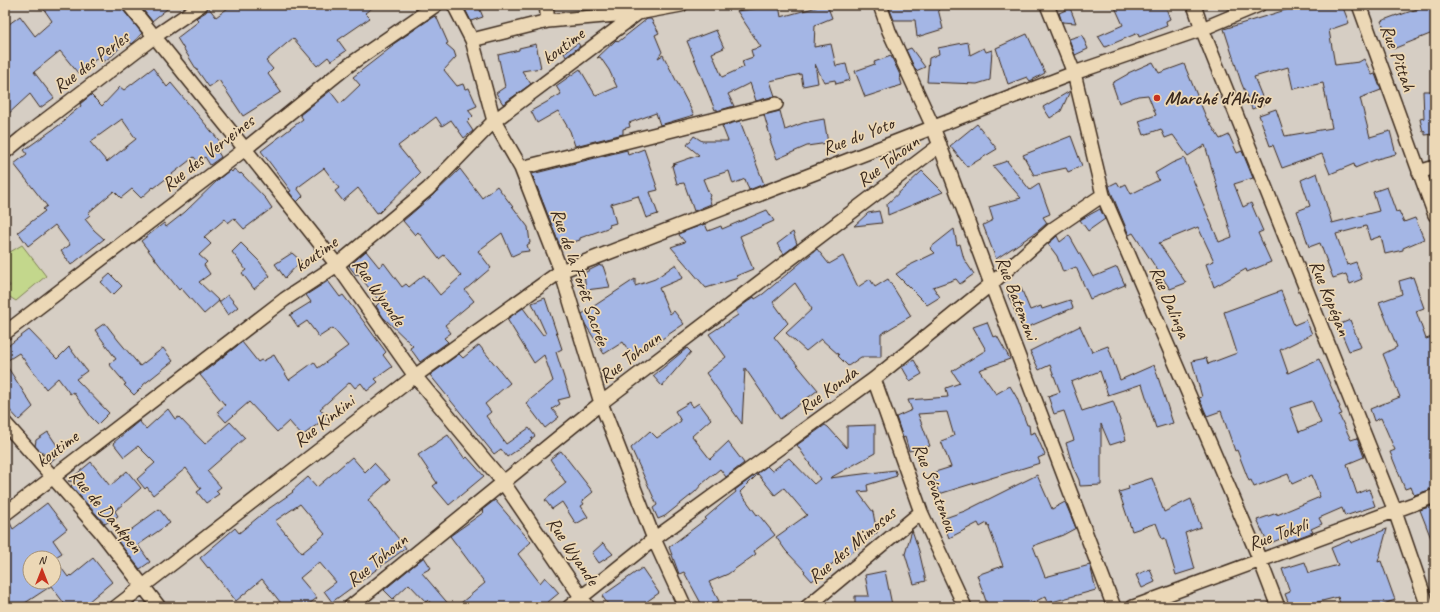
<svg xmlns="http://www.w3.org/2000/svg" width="1440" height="612" font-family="Caveat,sans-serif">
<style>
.green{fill:#c3d78c;stroke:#7f8055}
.building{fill:#a4b6e5;stroke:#3b2a1e;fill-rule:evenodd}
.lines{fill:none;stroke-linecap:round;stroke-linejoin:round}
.minor-casing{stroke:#3b2a1e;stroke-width:16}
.minor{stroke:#ecd8b6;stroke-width:13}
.poi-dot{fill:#c8321e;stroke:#ecd8b6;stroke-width:1.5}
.labels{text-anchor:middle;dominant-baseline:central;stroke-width:3.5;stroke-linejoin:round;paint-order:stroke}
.street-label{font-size:19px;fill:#3b2a1e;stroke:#ecd8b6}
.poi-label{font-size:19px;font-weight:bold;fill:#3b2a1e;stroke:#ecd8b6;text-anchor:start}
</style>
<rect width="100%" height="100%" fill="#d6cec4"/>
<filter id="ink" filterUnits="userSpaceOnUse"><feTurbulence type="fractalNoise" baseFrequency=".025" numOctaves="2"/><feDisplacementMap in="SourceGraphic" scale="8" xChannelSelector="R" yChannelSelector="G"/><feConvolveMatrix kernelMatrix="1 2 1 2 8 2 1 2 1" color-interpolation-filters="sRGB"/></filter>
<g filter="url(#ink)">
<path class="green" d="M22,245L46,276L16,301L5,294V290L10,286L5,278V255Z"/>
<path class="building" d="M41,5H121L123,10L142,33L132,44L127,40L113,55L103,62L99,57L78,73L60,51L34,72L54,98L40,108L30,94L5,117V27L20,16L35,36L52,21Z
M139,5H172L152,21Z
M232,5H376L365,13L370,18L338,40L346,51L331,61L328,57L317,66L293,38L266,61L273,69L268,74L281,92L243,116L219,80L209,87L195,67L177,38L199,21L196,18L206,12L208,7L216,17Z
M463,5H478L483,17L471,21Z
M761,5H779L781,17L817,7L819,5H827L832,18L815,25L814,47L831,44L836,66L846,64L850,80L836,84L835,80L824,82L815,64L818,83L803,86L801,74L770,81L775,96L756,101L750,83L728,94L734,106L717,111V109L715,110L687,41L716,30L724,48L712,53L722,77L744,67L742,61L753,57L751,50L761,47L737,11L761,8Z
M888,5H937L943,29L917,37L915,20H894Z
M1114,5H1165L1170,19L1166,21L1167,26L1139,37L1138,33L1105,47L1098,36L1123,25Z
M1312,5H1342L1349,23L1329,30L1335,65L1359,62L1364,59L1372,75L1375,74L1381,90L1360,98L1370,137L1390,131L1396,154L1377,159L1355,168L1354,164L1330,174L1322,154L1282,168L1273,145L1270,146L1259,115L1276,109L1285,136L1332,128L1323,83L1293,89L1288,67L1254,77L1265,104L1252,109L1241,82L1224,29L1292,8Z
M1429,5H1435V32L1393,49L1381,21L1397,15V16Z
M1070,8L1076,23L1062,22L1059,13Z
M436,16L448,43L446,44L454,51L456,57L444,70L457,86L463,84L465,89L469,88L477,106L468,110L473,116L467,122L473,131L464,138L451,120L442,126L436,117L398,146L420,173L379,213V212L377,213L358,188L343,201L335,191L339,188L324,168L297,188L303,196L297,202L289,192L291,191L261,151L303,119L300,115L330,91L340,104L360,85L353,77L393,46L392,45L433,17Z
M647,19H651L659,33L655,35L662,52L658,58L663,55L694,115L660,125L656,113L629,123L630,127L623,129V134L575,146L570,131L558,111L537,123L531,111L561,94L556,86L580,69L596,96L617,87L609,70L600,57L597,58L616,40L618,42Z
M1027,34L1045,73L1030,81L1027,77L1008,84L996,48Z
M1082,35L1088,49L1075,55L1069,39Z
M968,42L970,55L984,48L986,52L992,50L990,80L977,84L927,82L929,58L939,54L938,48Z
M578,43L580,46L566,57L564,53Z
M536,44L541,68L522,71L531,84L503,104L496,93L505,87L498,55L519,50V48Z
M911,48L925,67L916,71L906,50Z
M891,56L901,77L900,78L902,85L865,97L855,71L875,64L874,62Z
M1153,62L1159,73L1184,64L1206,117L1220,139L1229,135L1237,153L1242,151L1253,178L1234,184L1243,207L1251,203L1263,231L1258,233L1271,262L1247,272L1246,269L1214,287L1206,264L1214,261L1198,227L1159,243L1186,283L1170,289L1133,233L1129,235L1111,192L1109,186L1117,182L1120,187L1126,184L1131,194L1159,180L1155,173L1172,163L1184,158L1219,242L1232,237L1205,145L1188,156L1173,135L1165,138L1161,129L1144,135L1139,121L1156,115L1148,95L1138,96L1119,103L1112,83L1128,74V73Z
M153,68L167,87L171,83L222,144L216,149L221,157L210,165L205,157L198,162L194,157L154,188L153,187L141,198L132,189L121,198L114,191L88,213L90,215L85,219L94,230L104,239L71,265L61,251L70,245L55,225L28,246L18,232L45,211L43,209L47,206L14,164L27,154L24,150L65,121L64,120L81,106L80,104L91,95L102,106L120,87L124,90ZM122,119L136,139L107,162L90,142Z
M1070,91L1061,111L1050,118L1043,107Z
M1423,91H1435V134L1425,135V131L1423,132L1420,119L1424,118Z
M780,111L785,130L803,123L824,119L828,143L807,146L777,159L770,140L771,139L764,115Z
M740,121L764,184L749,190L745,179L733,184L729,171L703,179L710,196L709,197L711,204L694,211L684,183L677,184L672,166L674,165L673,164L699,155L687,145L694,136L702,141H728L722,126Z
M977,124L997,149L967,167L950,146Z
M1071,136L1082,166L1068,172L1066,168L1034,175L1023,155Z
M644,149L658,190L650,192L658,214L646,218L638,196L611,204L616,223L609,225L610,227L580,238V240L560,246L532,174L627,150L628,155Z
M1007,161L1030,190L1039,184L1050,214L1043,217L1047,223L1038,231L996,259L983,225L993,220L989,207L1021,198L993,166Z
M234,169L240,174L241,173L266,199L272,208L244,229L234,218L228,223L225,219L204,237L211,244L199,255L207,262L204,265L210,274L199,282L219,301L204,314L181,288L179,290L141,241L164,223L166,227L185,212L220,178L230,170L232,172Z
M460,169L482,198L497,186L528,227L530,243L527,245L529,251L521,252L512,256L502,233L478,251L491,268L465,290L474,301L445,325L451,333L444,338L448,342L420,362L410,348L413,346L383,317L376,306L380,302L358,274L356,275L349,266L366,251L379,267L384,263L402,287L406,284L409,287L424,275L440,295L461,276L444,255L439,259L418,232L415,235L403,221L433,195Z
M922,171L943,192L888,215L887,204Z
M1317,173L1332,223L1379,211L1373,192L1387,187L1396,212L1399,211L1404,222L1415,218L1424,239L1403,248V250L1385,254L1381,236L1370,240L1366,226L1336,234L1347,265L1356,262L1362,279L1350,284L1346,274L1333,278L1320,243L1309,247L1297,211L1310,206L1301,180Z
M1100,209L1105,219L1088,231L1080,220Z
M767,210L774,221L740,236L753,269L736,276L738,278L706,288L671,247L685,242L679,235L680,233L705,224L708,231L721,226L722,229Z
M879,211L882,223L854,226L868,213Z
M954,229L957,245L960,244L964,259L974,274L960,284L956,279L933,287L940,297L927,305L896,274L908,266L935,253L930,248Z
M793,232L797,244L784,254L777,244Z
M1069,235L1093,277L1117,267L1125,285L1090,299L1076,267L1063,272L1057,256L1048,244L1057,236L1060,242Z
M241,243L259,261L270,276L254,289L242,273L246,270L232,252Z
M817,249L829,264L843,256L858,287L870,279L875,287L888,279L911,316L881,334V357H861L848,366L838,356L839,355L821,339L806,351L786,333L812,309L795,283L773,302L788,323L774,337L818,390L780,419L745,368L742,424L706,373L726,357L709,334L738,315L736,311L743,305L754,297L755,299L763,294Z
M292,253L301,261L285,278L275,264Z
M676,264L683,278L659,288L670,314L674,311L684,324L653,345L652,344L646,349L645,348L632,356L623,342L604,354L585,324L582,314L635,279V286L655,279Z
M600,265V266H603L610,287L586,290L584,273Z
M110,274L122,286L113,295L101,282Z
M1413,277L1424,308L1416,311L1426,339L1435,336V488L1414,495L1411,487L1405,489L1390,452L1395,450L1381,418L1374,421L1370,409L1400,397L1383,354L1397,347L1379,302L1402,294L1399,281Z
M328,281L340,297L343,295L361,318L386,352L383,355L392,367L375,379L378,382L367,391L361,383L355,388L350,382L320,409L327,417L302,436L289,421L277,432L249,402L226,422L217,412L225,405L200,375L242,342L258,362L261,360L263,361L274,355L289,380L314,362L318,368L348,346L333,328L319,337L307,321L298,327L290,315L311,302L306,295Z
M1021,288L1030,310L1041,306L1042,309L1070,300L1073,308L1023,329L1008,295Z
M1281,291L1294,325L1306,320L1312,334L1280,350L1288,373L1319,359L1340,407L1339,408L1342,414L1339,415L1351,440L1357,438L1364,457L1347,464L1357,494L1369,489L1375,506L1345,516L1342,508L1319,518L1322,524L1311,529L1313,532L1287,542L1285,537L1268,544L1257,520L1277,513V515L1320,497L1312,475L1292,484L1288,474L1254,487L1251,480L1249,481L1237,450L1235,451L1221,411L1207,416L1199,398L1202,397L1192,361L1206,358L1208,364L1237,353L1224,312ZM1312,401L1321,423L1299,432L1290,408Z
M228,295L238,307L228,315L219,302Z
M545,298L562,349L556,352L570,397L558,400L560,404L552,409L559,417L545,428L526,403L553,381L544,355L534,363L507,319L523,308L543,335L546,334L532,303Z
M1350,320L1361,347L1349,351L1338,325Z
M987,322L993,337L997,336L1010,359L979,370L996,394L1010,386L1017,398L1027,425H1029L1030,434L1035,432L1045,455L1038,458L1040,463L939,494L932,473L951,467L941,441L954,436L947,412L918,414L930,446L909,451L905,437L903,438L896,417L912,410L908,400L948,397L946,388L960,383L952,371L986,350L973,327Z
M105,323L118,340L140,366L163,348L173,361L143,385V386L134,395L124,385L126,384L109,364L116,359L95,330Z
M1080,326L1092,352L1108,346L1120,380L1154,365L1173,423L1156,428L1142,384L1108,395L1100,371L1071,382L1082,411L1113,401L1122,426L1126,440L1110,445L1101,424V485L1080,486L1079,480L1073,467L1066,443L1074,440L1064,411L1054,414L1048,396L1060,392L1050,365L1039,370L1030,351Z
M29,330L57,359L69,347L87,371L76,379L109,413L98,424L91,417L73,392L70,394L58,378L46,389L19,353L5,362V348Z
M479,345L510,383L485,404L491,412L486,416L506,444L529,428L535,436L531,439L532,440L507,457L501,449L494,454L430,375L459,354L463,358Z
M687,348L691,352L662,386L653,376Z
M914,360L922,374L910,381L902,367Z
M5,363L33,407L19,420L5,405Z
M690,402L693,407L699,403L711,419L692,436L710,459L728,442L744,463L726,477L720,469L702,484L695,492L665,516L658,519L653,508L657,505L631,448L650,431L657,438L681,421L675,411Z
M168,409L175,419L179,417L205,444L230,422L245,438L207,471L221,487L216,491L219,494L206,503L197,492L201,489L186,468L153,495L147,487L145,489L137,479L155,463L138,446L124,457L113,443L139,421L146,429Z
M825,425L828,427L847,448V426L875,425V453L830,478L895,470L897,476L867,485L868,491L858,492L873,512L877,533L847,556L845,553L812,581L804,572L805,571L786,551L776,537L807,515L784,488L775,495L758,474L740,492L757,515L758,514L775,535L754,551L756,554L728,574L709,582L719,601L706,607H703L684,572L679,574L669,547L706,519L705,518L726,500L736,492L735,490L767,466L772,471L789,458L814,484L820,479L797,445Z
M48,432L62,453L50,462L43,452H41L35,446L36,440Z
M448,435L465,459L467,457L484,476L449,505L433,486L437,483L418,455Z
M561,451L593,492L582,501L584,504L581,506L588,517L576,524L562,502L552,509L545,500L566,483L550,459Z
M352,457L365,472L374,463L390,480L368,500L406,548L332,602L324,591L336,582L319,562L300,578L317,598L305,607H284L262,579L236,601L209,567L208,568L200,558L235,528L239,533L267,510L293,492L292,491L308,477L317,487ZM300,504L325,534L302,553L275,521Z
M91,462L110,486L127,471L141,488L115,511L118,516L105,524L71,486L75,482L68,481Z
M1037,475L1052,509L1065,502L1076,528L1063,535L1033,546L1045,577L1090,565L1096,590L1048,603L1046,596L1025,607H988L977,575L1003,566L989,528L990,526L988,527L987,523L980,527L978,523L949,538L942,519L965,511Z
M1152,478L1164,512L1191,499L1201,527L1185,533L1195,569L1176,575L1165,538L1162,539L1156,523L1132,531L1119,492L1129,489L1128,486Z
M495,500L531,542L518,554L540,583L545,577L559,593L542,607H456L485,583L450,536L484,512L482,510Z
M47,503L67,529L53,540L62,553L54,558L68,577L70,575L71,576L93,558L112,582L82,607H67L51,586L19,607H12L5,599V522L9,521L13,529ZM30,558H54V582H30Z
M1435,505V546H1434L1420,510Z
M159,509L170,523L138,545L150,562L140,569L117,540Z
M1387,529L1378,562L1381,561L1395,600L1375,607H1341L1338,597L1314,603L1316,607H1290L1285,594L1290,592L1282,569L1305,562L1309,573L1338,565L1331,548L1350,540L1351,543Z
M912,530L919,551L926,581L914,584L905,554Z
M603,543L613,554L599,563L592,553Z
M424,557L431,568L422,573L451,607H434L428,600L426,602L409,584L393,599L384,590Z
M642,568L659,593L639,607H610L602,596Z
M1150,569L1155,582L1142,588L1136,575Z
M885,571L892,605L883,607H855V596H869L865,575Z"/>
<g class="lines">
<defs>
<path id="minor" d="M129,5L245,149L337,265L415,376L503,482L588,607
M454,5L472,40L494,121L521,168L561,271L601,403L654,539L685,607
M546,5L548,21
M880,5L889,31L933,127L991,284L1114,607
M1047,5L1074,73L1103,195L1260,560L1278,607
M1194,5L1202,29L1395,511L1428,607
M1359,5L1435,215
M472,40L548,21L638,13L681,5
M5,152L22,138L154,37L201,5
M521,168L776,104
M1419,172L1435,167
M5,333L245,149L349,65L436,5
M874,379L921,512L965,607
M5,423L101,532L159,607
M5,514L285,299L337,265L428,189L494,121L638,13
M116,607L415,376L561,271L1074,73L1202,29L1259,5
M350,607L601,403L940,145
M569,607L654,539L874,379L991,284L1053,229L1103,195
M807,607L921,512
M1133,607L1435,496"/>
</defs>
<use href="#minor" class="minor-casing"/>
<use href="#minor" class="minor"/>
</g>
</g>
<circle class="poi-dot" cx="1157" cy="98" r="4"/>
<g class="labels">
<g class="street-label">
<text transform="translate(563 46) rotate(-37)">koutime</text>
<text transform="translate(1398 58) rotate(70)">Rue Pittah</text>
<text transform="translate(91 62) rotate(-37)">Rue des Perles</text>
<text transform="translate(858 136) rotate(-21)">Rue du Yoto</text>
<text transform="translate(208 153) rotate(-38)">Rue des Verveines</text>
<text transform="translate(888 161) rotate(-37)">Rue Tohoun</text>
<text transform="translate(316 254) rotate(-35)">koutime</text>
<text transform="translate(580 277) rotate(71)">Rue de la Forêt Sacrée</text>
<text transform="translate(379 292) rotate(55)">Rue Wyande</text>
<text transform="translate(1017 298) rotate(69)">Rue Batemoni</text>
<text transform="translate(1330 298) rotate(68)">Rue Kopégan</text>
<text transform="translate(1170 302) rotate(67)">Rue Dalinga</text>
<text transform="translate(630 357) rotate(-37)">Rue Tohoun</text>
<text transform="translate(828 390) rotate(-36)">Rue Konda</text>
<text transform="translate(324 421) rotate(-38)">Rue Kinkini</text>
<text transform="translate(57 449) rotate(-37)">koutime</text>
<text transform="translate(935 487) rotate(69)">Rue Sévatonou</text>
<text transform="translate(106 511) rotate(50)">Rue de Dankpen</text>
<text transform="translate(1278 534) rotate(-20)">Rue Tokpli</text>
<text transform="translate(852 545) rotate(-40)">Rue des Mimosas</text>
<text transform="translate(573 551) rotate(56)">Rue Wyande</text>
<text transform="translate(377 560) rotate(-39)">Rue Tohoun</text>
</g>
<g class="poi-label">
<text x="1165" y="98">Marché d'Ahligo</text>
</g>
</g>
<rect width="1440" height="612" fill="none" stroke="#ecd8b6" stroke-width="20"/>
<rect x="10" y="10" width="1420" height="592" fill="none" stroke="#3b2a1e" stroke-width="1.5" filter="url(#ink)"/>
<g transform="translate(42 570)"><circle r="19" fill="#ecd8b6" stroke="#a59279"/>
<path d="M0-3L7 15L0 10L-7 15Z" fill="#c8321e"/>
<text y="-6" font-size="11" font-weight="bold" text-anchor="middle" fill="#3b2a1e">N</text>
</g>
</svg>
